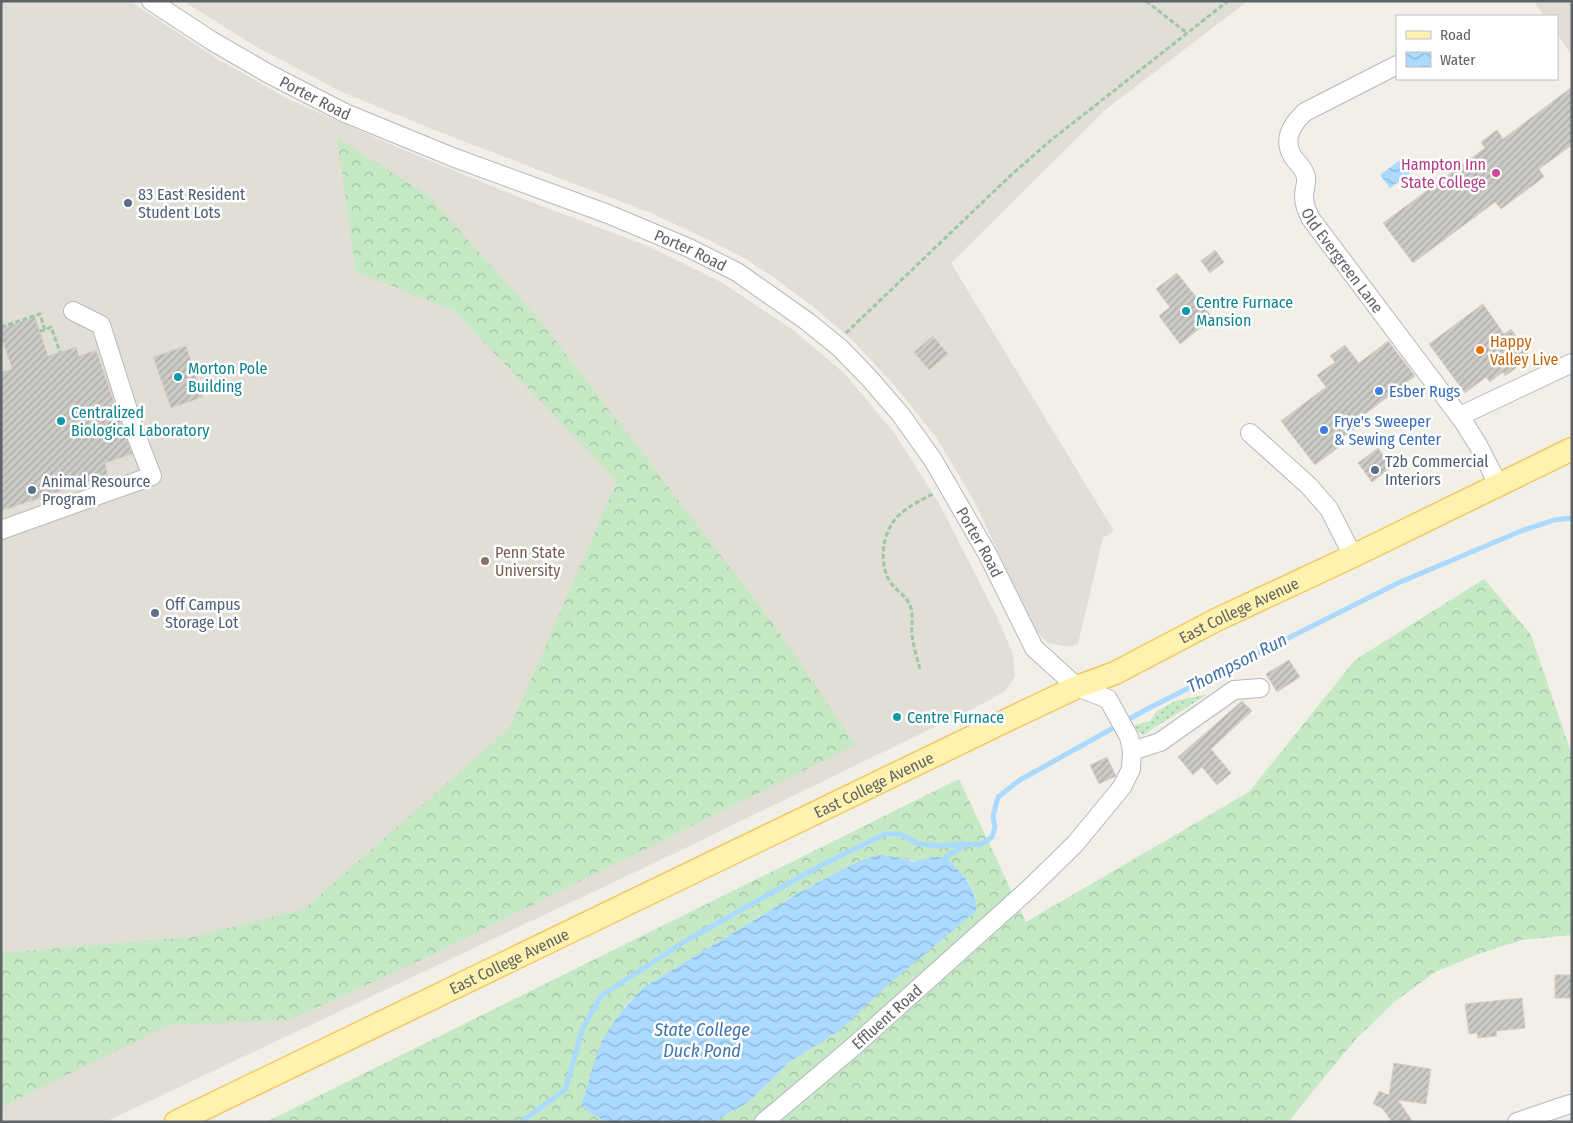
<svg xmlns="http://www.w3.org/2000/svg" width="1573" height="1123" font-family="'Fira Sans Condensed',sans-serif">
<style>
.education{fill:#e1ded6}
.forest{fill:url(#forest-crowns)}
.park{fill:url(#park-dots)}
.water{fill:url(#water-waves)}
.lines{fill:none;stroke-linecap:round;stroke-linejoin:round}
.stream{stroke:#aadaff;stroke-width:5}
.building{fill:url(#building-hatch);stroke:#d6d1c6}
.minor-casing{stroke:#b5b8bc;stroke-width:20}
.major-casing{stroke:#f2c960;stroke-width:25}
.path{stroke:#9cc7a9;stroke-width:3;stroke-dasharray:5 2.5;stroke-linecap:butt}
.minor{stroke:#fff;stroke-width:18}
.major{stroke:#fff2af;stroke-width:22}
.hotel-dot{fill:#d1479c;stroke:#fff;stroke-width:2}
.service-dot{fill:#5c6f8a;stroke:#fff;stroke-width:2}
.culture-dot{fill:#0f9aa8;stroke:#fff;stroke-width:2}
.food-dot{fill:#e8710a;stroke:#fff;stroke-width:2}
.shop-dot{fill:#3f7fe0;stroke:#fff;stroke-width:2}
.education-dot{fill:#8d6e63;stroke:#fff;stroke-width:2}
.labels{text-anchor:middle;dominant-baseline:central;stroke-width:5;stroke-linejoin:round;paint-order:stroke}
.street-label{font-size:16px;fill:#5f6368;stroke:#fff}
.hotel-label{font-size:16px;fill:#b23c85;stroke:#fff;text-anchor:end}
.service-label{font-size:16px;fill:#4e5e75;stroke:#fff;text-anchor:start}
.culture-label{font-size:16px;fill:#0d838f;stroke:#fff;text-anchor:start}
.food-label{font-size:16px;fill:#c56008;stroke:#fff;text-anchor:start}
.shop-label{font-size:16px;fill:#366cbe;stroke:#fff;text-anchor:start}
.education-label{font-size:16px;fill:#785e54;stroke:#fff;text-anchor:start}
.water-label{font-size:18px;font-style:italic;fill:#4174aa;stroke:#fff}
</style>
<defs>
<pattern id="forest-crowns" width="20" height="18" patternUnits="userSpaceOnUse" patternTransform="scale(1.25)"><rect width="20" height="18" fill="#c5e8c5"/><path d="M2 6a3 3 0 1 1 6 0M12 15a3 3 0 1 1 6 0" fill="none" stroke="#a3c0a4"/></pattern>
<pattern id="park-dots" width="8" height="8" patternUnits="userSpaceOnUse" patternTransform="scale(1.25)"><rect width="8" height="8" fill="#c5e8c5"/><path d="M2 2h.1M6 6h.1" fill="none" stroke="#a3c0a4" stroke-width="1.8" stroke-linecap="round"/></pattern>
<pattern id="water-waves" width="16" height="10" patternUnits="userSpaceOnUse" patternTransform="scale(1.25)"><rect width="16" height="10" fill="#aadaff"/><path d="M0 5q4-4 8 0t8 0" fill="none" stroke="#8eb4d2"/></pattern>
<pattern id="building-hatch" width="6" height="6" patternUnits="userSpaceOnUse" patternTransform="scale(1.25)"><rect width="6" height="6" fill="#cccac5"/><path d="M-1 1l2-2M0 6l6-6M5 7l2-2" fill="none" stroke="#a9a8a4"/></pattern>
</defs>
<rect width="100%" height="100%" fill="#f1efe8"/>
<path class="education" d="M1,1H130L219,60L290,100L397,147L526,200L648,246L721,282L793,330L845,374L895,434L940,505L997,617L1013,654L1015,677L1005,691L982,704L671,855L105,1122H1Z
M183,1H1248L1105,110L951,263L1114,531L1103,538L1078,644L1070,647L1048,643L1035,630L974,501L936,437L894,385L854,342L814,307L776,279L744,258L709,240L651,213L432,129L342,92L257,47Z
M1534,1H1572V56L1557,34V16H1544Z"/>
<path class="forest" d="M337,138L428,195L542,323L778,630L855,745L421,960L290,1020L169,1025L1,1107V953L192,937L304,909L510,728L617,481L453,310L356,272Z
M1484,579L1531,635L1572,755V935L1521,940L1476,955L1435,972L1393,1003L1354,1041L1288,1122H714L750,1101L788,1063L839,1031L976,897L969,882L946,857H932L918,862L901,858L855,863L802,891L644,987L625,1006L582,1103L584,1108L606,1122H266L959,779L1026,922L1249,792L1355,660Z"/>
<path class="park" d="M1208,694L1143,735L1133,726L1150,721L1156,712L1175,701Z"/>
<path class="water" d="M1404,157L1414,170L1390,188L1380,175Z
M878,855L901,858L914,862L932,857H946C962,875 977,885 976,911L889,984L839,1031L788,1063L750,1101L714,1122H606L583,1108L582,1103C588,1087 591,1070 597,1054C607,1027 624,1007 644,987L802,891L855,863Z"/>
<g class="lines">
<path class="stream" d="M946,857L967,844L980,845L992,837L995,827L993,816L998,797L1020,780L1149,708L1398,583L1521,531L1554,520L1572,518
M521,1122L565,1090L583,1028L601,996L687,940L818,867L885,834H900L919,844L938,846L965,844"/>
</g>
<path class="building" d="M1572,87V145L1539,169L1544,177L1501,209L1495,202L1413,263L1383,223L1485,148L1481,142L1497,130L1503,139Z
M1215,250L1224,262L1210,273L1201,261Z
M1177,273L1213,318L1180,344L1159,316L1170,307L1156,289Z
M1483,304L1504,334L1511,329L1531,357L1505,376L1503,372L1490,382L1486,377L1465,393L1429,344Z
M35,317L48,356L76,347L79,356L96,350L132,454L105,463L108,475L1,511V372L12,369L1,336V328Z
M933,336L948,354L929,370L914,352Z
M1388,341L1415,376L1360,418L1364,422L1340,439L1344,443L1315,465L1281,421L1326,387L1317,375L1335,362L1330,356L1345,345L1359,363Z
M186,346L203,397L171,408L153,357Z
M1378,448L1392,467L1372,482L1358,463Z
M1289,660L1300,677L1277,692L1266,674Z
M1242,701L1252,711L1211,749L1231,773L1217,785L1202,767L1193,775L1178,757Z
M1107,757L1116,776L1099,784L1090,765Z
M1555,975H1572V998H1555Z
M1522,998L1525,1028L1496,1031L1497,1036L1478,1038L1477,1033L1469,1034L1465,1004Z
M1394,1063L1431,1069L1426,1104L1398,1100L1413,1122H1392L1382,1108L1373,1104L1379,1091L1389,1095Z"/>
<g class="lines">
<defs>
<g id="minor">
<path id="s1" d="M151,1L212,41L269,74L345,113L455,158L608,214L689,248L737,272L808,322L840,348L870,379L901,415L933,460L988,555L1034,648L1077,687L1108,699L1129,737L1132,751L1131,769L1122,787L1075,844L1030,888L853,1047L764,1122"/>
<path id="s2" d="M1397,65L1305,112C1292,124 1282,139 1293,157C1298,164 1304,168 1306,177C1307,183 1304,190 1304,196C1304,205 1307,211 1311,219L1463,421L1478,445L1498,484"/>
<path d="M1460,416L1572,363"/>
<path d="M1250,433L1309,486L1329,509L1353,556"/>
<path d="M1,530L152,476L136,435L101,325L73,311"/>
<path d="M1132,751L1160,742L1234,690L1260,688"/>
<path d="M1517,1122L1570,1104"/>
</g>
<g id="major">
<path id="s3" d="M176,1122L1024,712L1077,687L1115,673L1216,620L1353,556L1572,449"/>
</g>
</defs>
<use href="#minor" class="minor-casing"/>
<use href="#major" class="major-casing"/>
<path class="path" d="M1146,1L1187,33
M1,327L40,314L45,330L51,327L60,352
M40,331L45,330
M846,333L1010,176L1050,141L1228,1
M1,342L3,341
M920,669C917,658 913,646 912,635C911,625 914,615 910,605C905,594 893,589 888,578C879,559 883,532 897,517C907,507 921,500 933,494"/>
<use href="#minor" class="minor"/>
<use href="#major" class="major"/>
</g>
<circle class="hotel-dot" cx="1496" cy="173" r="5"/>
<g class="service-dot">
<circle cx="128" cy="203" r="5"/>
<circle cx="1375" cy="470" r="5"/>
<circle cx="32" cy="490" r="5"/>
<circle cx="155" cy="613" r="5"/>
</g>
<g class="culture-dot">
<circle cx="1186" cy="311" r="5"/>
<circle cx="178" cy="377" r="5"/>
<circle cx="61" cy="421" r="5"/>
<circle cx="897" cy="717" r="5"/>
</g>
<circle class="food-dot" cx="1480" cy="350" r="5"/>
<g class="shop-dot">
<circle cx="1379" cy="391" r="5"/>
<circle cx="1324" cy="430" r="5"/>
</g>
<circle class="education-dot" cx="485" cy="561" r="5"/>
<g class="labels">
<g class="street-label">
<text stroke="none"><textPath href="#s1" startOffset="191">Porter Road</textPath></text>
<text stroke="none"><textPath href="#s1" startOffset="596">Porter Road</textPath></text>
<text stroke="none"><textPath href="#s2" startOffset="274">Old Evergreen Lane</textPath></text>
<text stroke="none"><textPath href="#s1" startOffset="1016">Porter Road</textPath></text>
<text stroke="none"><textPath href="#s3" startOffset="1180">East College Avenue</textPath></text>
<text stroke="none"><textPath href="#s3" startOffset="775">East College Avenue</textPath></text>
<text stroke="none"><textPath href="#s3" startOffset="370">East College Avenue</textPath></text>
<text transform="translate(887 1017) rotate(-42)">Effluent Road</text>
</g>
<g class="hotel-label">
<text x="1486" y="164">Hampton Inn<tspan x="1486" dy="18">State College</tspan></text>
</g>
<g class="service-label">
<text x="138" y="194">83 East Resident<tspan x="138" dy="18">Student Lots</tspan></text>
<text x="1385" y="461">T2b Commercial<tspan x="1385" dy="18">Interiors</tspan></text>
<text x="42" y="481">Animal Resource<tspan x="42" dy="18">Program</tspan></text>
<text x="165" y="604">Off Campus<tspan x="165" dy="18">Storage Lot</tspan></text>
</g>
<g class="culture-label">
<text x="1196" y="302">Centre Furnace<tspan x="1196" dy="18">Mansion</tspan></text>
<text x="188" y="368">Morton Pole<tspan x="188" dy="18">Building</tspan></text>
<text x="71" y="412">Centralized<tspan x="71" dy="18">Biological Laboratory</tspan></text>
<text x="907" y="717">Centre Furnace</text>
</g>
<g class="food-label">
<text x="1490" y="341">Happy<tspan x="1490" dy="18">Valley Live</tspan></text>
</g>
<g class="shop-label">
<text x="1389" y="391">Esber Rugs</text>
<text x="1334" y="421">Frye's Sweeper<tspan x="1334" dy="18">&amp; Sewing Center</tspan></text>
</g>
<g class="education-label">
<text x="495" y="552">Penn State<tspan x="495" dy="18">University</tspan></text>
</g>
<g class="water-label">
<text transform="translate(1237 663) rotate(-27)">Thompson Run</text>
<text x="702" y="1030">State College<tspan x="702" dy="21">Duck Pond</tspan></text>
</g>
</g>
<rect width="1573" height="1123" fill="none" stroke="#5f6368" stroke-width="5"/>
<rect x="1396" y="15" width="162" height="65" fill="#ffffff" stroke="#bfc1c3"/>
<rect x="1406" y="31" width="25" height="8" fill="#fff2af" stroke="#bfc1c3"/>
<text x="1440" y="40" font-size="15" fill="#5f6368">Road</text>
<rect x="1406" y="52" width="25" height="15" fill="url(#water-waves)" stroke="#bfc1c3"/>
<text x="1440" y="65" font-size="15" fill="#5f6368">Water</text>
</svg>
